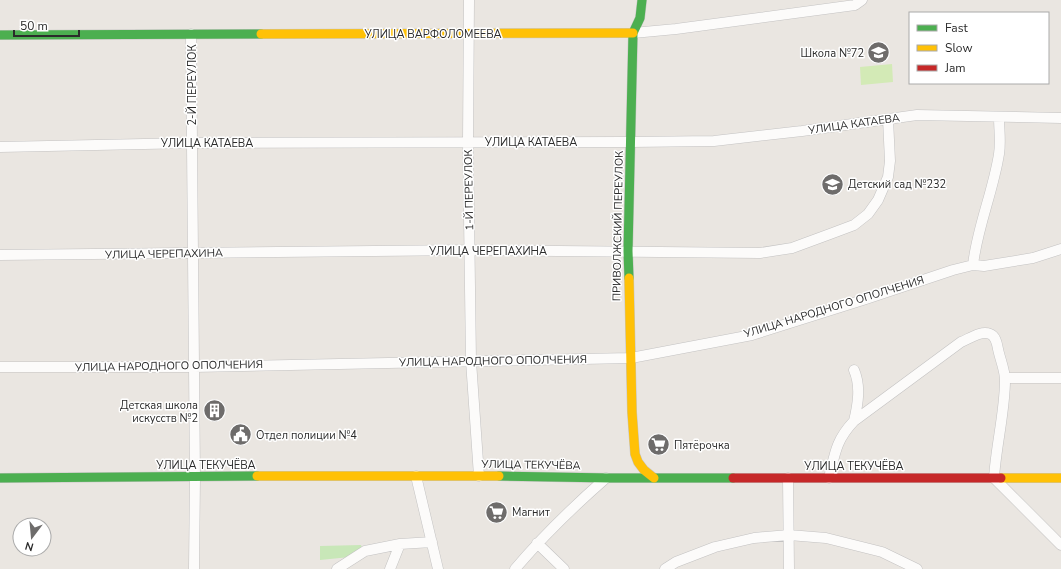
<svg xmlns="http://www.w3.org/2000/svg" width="1061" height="569" font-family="'Nunito Sans',sans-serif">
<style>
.green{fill:#c8e7b8}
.pitch{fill:#d3eab6}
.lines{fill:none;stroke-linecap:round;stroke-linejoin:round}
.street-casing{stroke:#c3c2c2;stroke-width:11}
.fast-casing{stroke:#c5c4c2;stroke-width:10}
.slow-casing{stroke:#c5c4c2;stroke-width:10}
.jam-casing{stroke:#c5c4c2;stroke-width:10}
.street{stroke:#fcfbfa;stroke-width:10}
.fast{stroke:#4caf50;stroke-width:9}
.slow{stroke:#ffc107;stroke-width:9}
.jam{stroke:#c62828;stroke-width:9}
.labels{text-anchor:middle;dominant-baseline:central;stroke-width:3;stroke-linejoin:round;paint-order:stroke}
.street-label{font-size:11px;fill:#2b2b2b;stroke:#fff}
.poi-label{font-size:11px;fill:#2b2b2b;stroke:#fff;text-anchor:start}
</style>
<rect width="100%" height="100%" fill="#eae6e1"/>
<path class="green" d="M361,545L362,548L350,557L320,560V546Z"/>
<path class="pitch" d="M892,64L893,82L861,85L860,67Z"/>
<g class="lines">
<defs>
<path id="street" d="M469,0L468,142L471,361L479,476
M633,33L676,29L855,5L862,0
M191,34L195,477L194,569
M0,147L192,143L631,142L714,141L802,131L917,115L1061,118
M0,255L470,250L760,253L792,248L830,234L854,225L868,214L878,200L888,177L890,161L888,119
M973,265C977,228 993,192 999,154C1001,142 999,129 999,117
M0,367H194L631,358L752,335L866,299L953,270L973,265L984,266L1033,258L1061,249
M854,370C861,386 858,404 854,421
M1005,378H1061
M416,476L438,569
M788,478L789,569
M829,478C835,453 836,440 854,421L961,342C969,339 981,330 990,334C996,336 997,344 998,349C1000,359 1005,370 1005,380C1005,411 996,446 994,478L1061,545
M537,543L564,569
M337,569L365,551L400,544L432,542
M390,569L400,544
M515,569C543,536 574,506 606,478
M665,569L676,562L715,547L754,538L789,535L826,538L882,552L917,569"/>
<path id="fast" d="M0,35L261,34
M629,278L628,251L633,33L640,18L642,0
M499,476L610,478H733
M0,478L257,476"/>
<path id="slow" d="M261,34L633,33
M629,278L632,412L635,454L638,462L644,470L654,478
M257,476H499
M1001,478H1061"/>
<path id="jam" d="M733,478H1001"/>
</defs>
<use href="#street" class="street-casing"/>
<use href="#fast" class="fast-casing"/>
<use href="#slow" class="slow-casing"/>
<use href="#jam" class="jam-casing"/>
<use href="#street" class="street"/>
<use href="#fast" class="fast"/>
<use href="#slow" class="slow"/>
<use href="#jam" class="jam"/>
</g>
<defs>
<symbol id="school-disc" viewBox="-11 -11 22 22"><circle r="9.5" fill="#6e6c6b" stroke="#fff"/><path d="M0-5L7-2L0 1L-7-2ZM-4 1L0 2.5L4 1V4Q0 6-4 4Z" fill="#fff"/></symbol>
<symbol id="building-disc" viewBox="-11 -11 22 22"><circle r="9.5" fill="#6e6c6b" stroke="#fff"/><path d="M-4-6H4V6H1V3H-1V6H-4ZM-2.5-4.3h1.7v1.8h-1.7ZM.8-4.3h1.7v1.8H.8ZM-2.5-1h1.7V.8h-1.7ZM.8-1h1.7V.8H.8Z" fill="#fff"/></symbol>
<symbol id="civic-disc" viewBox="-11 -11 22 22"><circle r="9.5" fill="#6e6c6b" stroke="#fff"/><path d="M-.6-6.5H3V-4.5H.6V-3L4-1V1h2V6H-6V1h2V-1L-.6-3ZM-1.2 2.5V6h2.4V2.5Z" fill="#fff"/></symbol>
<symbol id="supermarket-disc" viewBox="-11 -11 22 22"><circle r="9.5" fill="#6e6c6b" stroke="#fff"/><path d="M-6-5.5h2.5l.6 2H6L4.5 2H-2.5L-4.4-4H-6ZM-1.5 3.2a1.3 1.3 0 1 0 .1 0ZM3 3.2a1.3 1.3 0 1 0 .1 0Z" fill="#fff"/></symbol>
</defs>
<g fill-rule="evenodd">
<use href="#school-disc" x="866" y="40" width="25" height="25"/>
<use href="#school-disc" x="820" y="172" width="25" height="25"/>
<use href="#building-disc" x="202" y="398" width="25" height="25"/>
<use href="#civic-disc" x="228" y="422" width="25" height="25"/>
<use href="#supermarket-disc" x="646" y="432" width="25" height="25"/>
<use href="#supermarket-disc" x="484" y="500" width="25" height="25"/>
</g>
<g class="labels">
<g class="street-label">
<text x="433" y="34">УЛИЦА ВАРФОЛОМЕЕВА</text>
<text transform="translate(192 85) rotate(-90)">2-Й ПЕРЕУЛОК</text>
<text transform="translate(854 124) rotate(-8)">УЛИЦА КАТАЕВА</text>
<text x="531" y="142">УЛИЦА КАТАЕВА</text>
<text x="207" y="143">УЛИЦА КАТАЕВА</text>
<text transform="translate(469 190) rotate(-91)">1-Й ПЕРЕУЛОК</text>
<text transform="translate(618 226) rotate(-89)">ПРИВОЛЖСКИЙ ПЕРЕУЛОК</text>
<text x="488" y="251">УЛИЦА ЧЕРЕПАХИНА</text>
<text transform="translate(164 254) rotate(-1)">УЛИЦА ЧЕРЕПАХИНА</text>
<text transform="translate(834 307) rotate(-17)">УЛИЦА НАРОДНОГО ОПОЛЧЕНИЯ</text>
<text transform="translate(493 361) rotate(-1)">УЛИЦА НАРОДНОГО ОПОЛЧЕНИЯ</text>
<text transform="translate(169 366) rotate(-1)">УЛИЦА НАРОДНОГО ОПОЛЧЕНИЯ</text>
<text x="206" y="465">УЛИЦА ТЕКУЧЁВА</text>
<text transform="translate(531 465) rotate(1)">УЛИЦА ТЕКУЧЁВА</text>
<text x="854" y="466">УЛИЦА ТЕКУЧЁВА</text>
</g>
<g class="poi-label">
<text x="864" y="53" text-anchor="end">Школа №72</text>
<text x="848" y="184">Детский сад №232</text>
<text x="198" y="405" text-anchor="end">Детская школа<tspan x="198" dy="13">искусств №2</tspan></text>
<text x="256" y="435">Отдел полиции №4</text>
<text x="674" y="445">Пятёрочка</text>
<text x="512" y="512">Магнит</text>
</g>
</g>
<rect x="909" y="12" width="140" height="72" fill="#ffffff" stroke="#aaaaaa"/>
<rect x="917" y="25" width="20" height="6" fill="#4caf50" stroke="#aaaaaa"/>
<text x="945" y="32" font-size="12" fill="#2b2b2b">Fast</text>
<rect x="917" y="45" width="20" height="6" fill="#ffc107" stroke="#aaaaaa"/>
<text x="945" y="52" font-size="12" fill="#2b2b2b">Slow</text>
<rect x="917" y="65" width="20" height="6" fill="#c62828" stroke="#aaaaaa"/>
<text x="945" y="72" font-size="12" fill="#2b2b2b">Jam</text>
<g transform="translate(32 537) rotate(196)"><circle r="19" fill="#ffffff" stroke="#aaaaaa"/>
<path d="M0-3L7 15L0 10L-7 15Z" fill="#6e6c6b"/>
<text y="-6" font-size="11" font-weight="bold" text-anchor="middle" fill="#2b2b2b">N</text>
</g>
<path d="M14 30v6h65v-6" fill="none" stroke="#2b2b2b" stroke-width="2"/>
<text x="20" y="30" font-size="12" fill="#2b2b2b" stroke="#ffffff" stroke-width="3" paint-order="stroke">50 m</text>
</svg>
